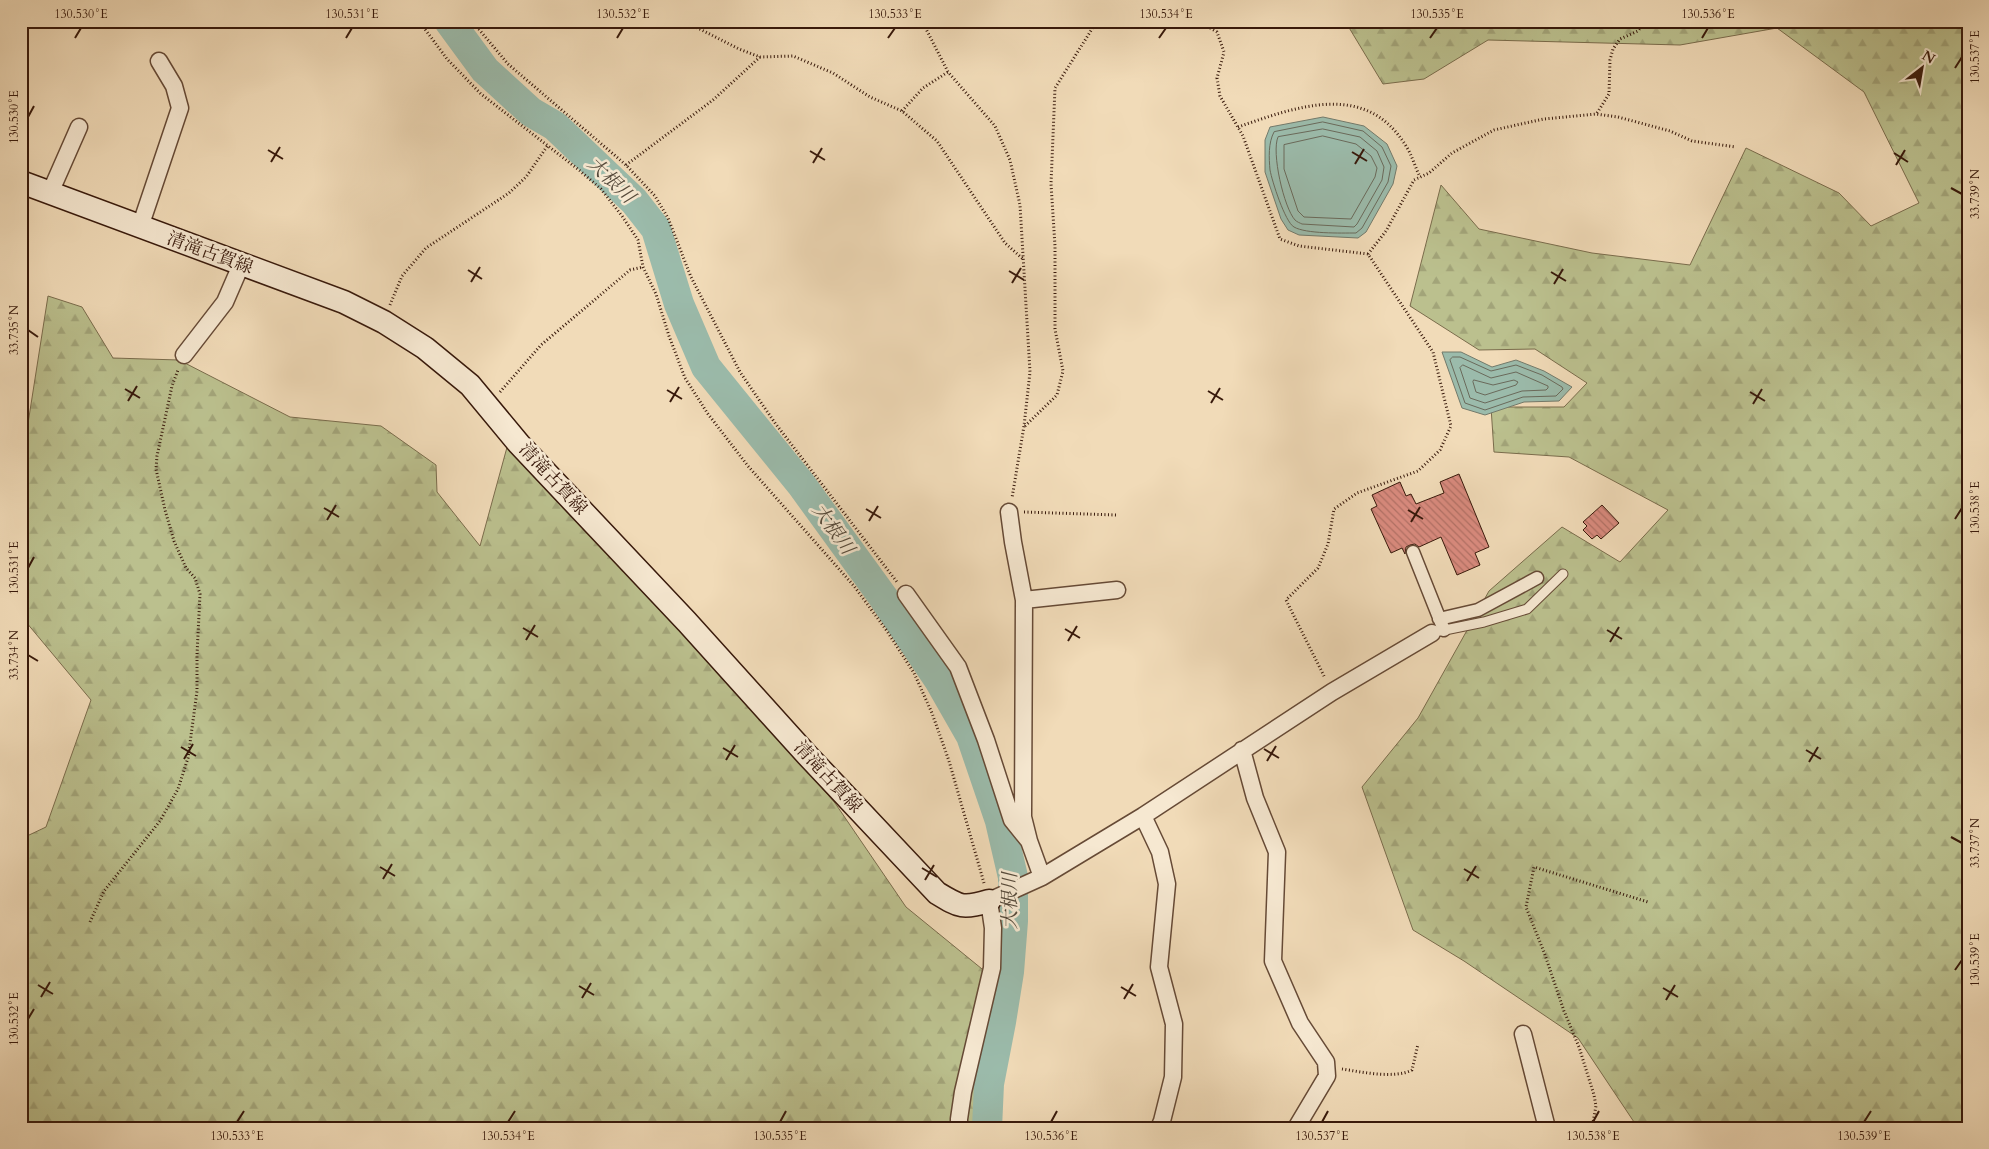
<svg xmlns="http://www.w3.org/2000/svg" width="1989" height="1149" font-family="Cardo,'Noto Serif JP',serif">
<style>
.forest{fill:url(#forest-firs);stroke:#7a6c4c}
.water{fill:#9bbbab;stroke:#737a6b}
.lines{fill:none;stroke-linecap:round;stroke-linejoin:round}
.shore{stroke:#6a6a5b;stroke-width:1}
.river{stroke:#9bbbab;stroke-width:30}
.building{fill:url(#building-back-hatch);stroke:#38190b}
.service-casing{stroke:#664a36;stroke-width:11}
.pedestrian-casing{stroke:#664a36;stroke-width:15}
.minor-casing{stroke:#664a36;stroke-width:19}
.secondary-casing{stroke:#38190b;stroke-width:25}
.path{stroke:#38190b;stroke-width:3;stroke-dasharray:1 2.5;stroke-linecap:butt}
.service{stroke:#f6e8d1;stroke-width:9}
.pedestrian{stroke:#f6e8d1;stroke-width:12}
.minor{stroke:#f6e8d1;stroke-width:16}
.secondary{stroke:#f6e8d1;stroke-width:22}
.ticks{fill:none;stroke:#38190b;stroke-width:2}
.labels{text-anchor:middle;dominant-baseline:central;stroke-width:5;stroke-linejoin:round;paint-order:stroke}
.street-label{font-size:18px;fill:#38190b;stroke:#f6e8d1}
.water-label{font-size:19px;font-style:italic;fill:#564a3b;stroke:#f6e8d1}
.neatline{fill:none;stroke:#38190b;stroke-width:2}
.ticks-label{font-size:12px;text-anchor:middle;fill:#38190b}
</style>
<defs>
<pattern id="forest-firs" width="22" height="20" patternUnits="userSpaceOnUse" patternTransform="scale(1.25)"><rect width="22" height="20" fill="#bbc08e"/><path d="M5 1l3.5 6h-7zM16 11l3.5 6h-7z" fill="#a2a479"/></pattern>
<pattern id="building-back-hatch" width="6" height="6" patternUnits="userSpaceOnUse" patternTransform="scale(1.25)"><rect width="6" height="6" fill="#da8b7f"/><path d="M-1 5l2 2M0 0l6 6M5-1l2 2" fill="none" stroke="#b27166"/></pattern>
</defs>
<rect width="100%" height="100%" fill="#f1dbb8"/>
<filter id="stains"><feTurbulence type="fractalNoise" baseFrequency=".004" numOctaves="4"/><feColorMatrix values="0 0 0 0 .2 0 0 0 0 .09 0 0 0 0 .02 0 0 0 .5 -.17"/></filter>
<radialGradient id="worn" r=".72"><stop offset=".6" stop-color="#630" stop-opacity="0"/><stop offset="1" stop-color="#630" stop-opacity=".3"/></radialGradient>
<path class="forest" d="M1345,21H1968V1128H1623L1636,1125L1578,1038L1464,961L1413,930L1362,787L1418,718L1489,591L1562,527L1620,562L1668,510L1569,457L1494,452L1491,407H1564L1587,383L1535,349L1479,350L1410,306L1441,185L1479,229L1592,253L1690,265L1746,148L1839,193L1871,226L1919,203L1864,92L1777,28L1680,45L1488,40L1424,79L1383,84Z
M48,296L82,307L113,358L179,360L290,417L381,426L436,465L437,492L480,546L512,429L835,803L906,907L998,982L976,1128H21V843L27,836L46,827L91,700L21,616V468Z"/>
<path class="water" d="M1323,117L1364,126L1387,144L1397,166L1393,184L1366,232L1358,238L1299,235L1288,230L1281,219L1265,172V140L1270,127Z
M1442,352H1461L1492,367L1516,360L1544,371L1572,387L1559,401L1524,402L1485,415L1462,408Z"/>
<g class="lines">
<path class="shore" d="M1323,122L1363,131L1382,147L1391,166L1388,182L1362,228L1356,233C1341,233 1306,234 1294,227C1285,222 1272,181 1270,170C1269,158 1268,143 1274,132Z
M1323,129L1360,137L1377,151L1384,167L1382,180L1357,224L1354,227L1302,224C1300,223 1297,222 1295,220C1284,208 1271,152 1278,137Z
M1323,136L1356,144L1371,156L1377,168L1375,177L1351,219L1304,217L1298,211L1284,169V145Z
M1453,357H1460L1491,371L1516,365L1542,375L1562,387L1563,389L1556,396L1523,397L1485,410L1465,403L1450,360Z
M1463,365L1491,378L1516,372L1548,386V388L1546,390L1522,391L1485,403L1470,398L1460,368Z
M1474,380L1493,385L1514,380L1518,382L1516,385L1485,395L1476,392L1473,382Z"/>
<path class="river" d="M449,21L485,70L531,112L555,126L634,201L656,229L679,304L706,367L801,484L883,597L939,680L971,736L1000,821L1013,877V921L1009,972L1001,1022L989,1084L987,1128"/>
</g>
<path class="building" d="M1459,474L1489,547L1475,553L1480,565L1457,575L1441,537L1419,547L1415,544L1410,545L1406,547L1405,554L1402,548L1391,553L1371,509L1377,506L1372,495L1400,482L1406,496L1411,494L1416,504L1444,493L1440,482Z
M1602,505L1619,523L1601,539L1597,535L1592,539L1583,530L1587,526L1583,522Z"/>
<g class="lines">
<defs>
<path id="service" d="M1440,631L1484,622L1527,609L1563,574"/>
<path id="pedestrian" d="M1413,552L1444,630
M1439,619L1478,610L1537,578"/>
<path id="minor" d="M50,193L79,127
M140,227L180,108L174,86L159,61
M184,355L225,302L241,265
M1009,512L1013,542L1024,600L1023,817L1029,841
M906,594L958,667L986,740L1012,820L1029,841L1042,877
M1024,600L1117,590
M1242,750L1255,798L1277,852L1273,961L1300,1023L1326,1062L1327,1076L1296,1128
M1143,816L1160,852L1167,884L1159,967L1174,1024L1173,1077L1162,1121L1159,1128
M1523,1034L1547,1128
M959,1128V1119L963,1092L992,968L993,928L989,901L1042,877L1143,816L1332,692L1432,633"/>
<path id="secondary" d="M21,182L344,302L384,322L425,348L470,385L519,444L687,622L807,755L937,893C960,907 963,909 989,901"/>
</defs>
<use href="#service" class="service-casing"/>
<use href="#pedestrian" class="pedestrian-casing"/>
<use href="#minor" class="minor-casing"/>
<use href="#secondary" class="secondary-casing"/>
<path class="path" d="M419,21L447,59L481,94L579,170L601,189L622,216L638,240L643,267L656,294L669,336L685,378L708,414L748,466L854,586L887,631L914,673L932,713L949,761L984,883
M472,21L508,64L626,165L655,196L668,218L691,277L740,372L775,423L897,582
M684,21L739,49L760,57L793,56L833,73L870,97L902,111L937,141L1005,243L1023,259
M922,21L948,72L995,126L1010,160L1020,205L1030,372L1024,426L1012,498
M1198,21L1217,32L1224,52L1217,78L1220,96L1243,136L1280,239L1299,246L1368,254L1433,352L1451,426L1440,450L1418,471L1357,493L1334,509L1328,544L1318,568L1286,600L1325,678
M902,111L923,88L948,72
M1597,113L1609,94L1610,60L1613,49L1620,39L1638,31L1645,21
M1238,127C1296,107 1366,80 1406,146C1412,155 1415,167 1420,177
M626,165L713,100L760,57
M1368,254L1386,231L1414,180L1429,173L1452,153L1494,130L1544,119L1596,114L1618,117L1670,131L1692,141L1736,147
M390,305L402,276L426,248L509,193L526,177L548,145
M500,392L541,345L630,270L643,267
M1025,426L1057,395L1063,371L1055,329V246L1051,184L1055,88L1097,21
M1024,512L1116,515
M90,922L104,891L160,821L178,789L188,758L197,691V655L200,594L195,578L186,568L174,541L165,510L156,469L157,456L172,386L178,370
M1342,1069C1362,1072 1394,1079 1412,1070L1418,1044
M1592,1128L1596,1106L1594,1095L1579,1047L1564,1011L1544,952L1526,907L1534,867L1648,902"/>
<use href="#service" class="service"/>
<use href="#pedestrian" class="pedestrian"/>
<use href="#minor" class="minor"/>
<use href="#secondary" class="secondary"/>
</g>
<path class="ticks" d="M75,38L81,28M346,38L352,28M617,38L623,28M888,38L895,28M1159,38L1166,28M1430,38L1437,28M1702,38L1708,28M1955,68L1962,57M28,117L34,106M268,150L283,159M810,151L825,160M1352,152L1367,161M1894,153L1908,162M271,162L280,147M813,163L822,148M1355,164L1364,149M1896,165L1905,150M1951,188L1962,194M468,270L482,279M1009,271L1024,280M1551,272L1566,281M471,282L480,267M1012,283L1021,268M1554,284L1563,269M28,330L38,337M125,389L140,398M667,390L682,399M1208,391L1223,400M1750,392L1765,401M128,401L137,386M670,402L679,387M1211,403L1220,388M1753,404L1762,389M324,508L339,517M866,509L881,518M1408,510L1423,519M1955,519L1962,508M327,520L336,505M869,521L878,506M1411,522L1420,507M28,568L34,557M523,628L538,637M1065,629L1080,638M1607,630L1622,639M526,640L535,625M1068,641L1077,626M1610,642L1619,627M28,655L38,661M181,747L196,756M723,748L738,757M1264,749L1279,758M1806,750L1821,759M184,759L193,744M726,760L735,745M1267,761L1276,746M1809,762L1818,747M1951,837L1962,843M380,867L395,876M922,868L937,877M1464,869L1479,878M383,879L392,864M925,880L934,865M1467,881L1476,866M1955,970L1962,960M38,985L53,994M579,986L594,995M1121,987L1136,996M1663,988L1678,997M41,997L50,982M582,998L591,983M1124,999L1133,984M1666,1000L1675,985M28,1019L34,1009M237,1122L244,1111M508,1122L515,1111M780,1122L786,1111M1051,1122L1057,1111M1322,1122L1328,1111M1593,1122L1599,1111M1864,1122L1871,1111"/>
<g class="labels">
<g class="street-label">
<text transform="translate(210 253) rotate(20)">清滝古賀線</text>
<text transform="translate(553 479) rotate(47)">清滝古賀線</text>
<text transform="translate(828 777) rotate(47)">清滝古賀線</text>
</g>
<g class="water-label">
<text transform="translate(611 180) rotate(44)">大根川</text>
<text transform="translate(833 529) rotate(54)">大根川</text>
<text transform="translate(1010 901) rotate(-90)">大根川</text>
</g>
</g>
<rect width="1989" height="1149" fill="none" stroke="#f1dbb8" stroke-width="55"/>
<g transform="translate(1922 68) rotate(31)" stroke="#f6e8d1" stroke-width="4" paint-order="stroke">
<path d="M0-4L9 19L0 12L-9 19Z" fill="#38190b"/>
<text y="-8" font-size="14" font-weight="bold" text-anchor="middle" fill="#38190b">N</text>
</g>
<rect x="28" y="28" width="1934" height="1094" class="neatline"/>
<g class="ticks-label">
<text x="81" y="18">130.530°E</text>
<text x="352" y="18">130.531°E</text>
<text x="623" y="18">130.532°E</text>
<text x="895" y="18">130.533°E</text>
<text x="1166" y="18">130.534°E</text>
<text x="1437" y="18">130.535°E</text>
<text x="1708" y="18">130.536°E</text>
<text transform="translate(1975 57) rotate(-90)" y="4">130.537°E</text>
<text transform="translate(14 117) rotate(-90)" y="4">130.530°E</text>
<text transform="translate(1975 194) rotate(-90)" y="4">33.739°N</text>
<text transform="translate(14 330) rotate(-90)" y="4">33.735°N</text>
<text transform="translate(1975 508) rotate(-90)" y="4">130.538°E</text>
<text transform="translate(14 568) rotate(-90)" y="4">130.531°E</text>
<text transform="translate(14 655) rotate(-90)" y="4">33.734°N</text>
<text transform="translate(1975 843) rotate(-90)" y="4">33.737°N</text>
<text transform="translate(1975 960) rotate(-90)" y="4">130.539°E</text>
<text transform="translate(14 1019) rotate(-90)" y="4">130.532°E</text>
<text x="237" y="1140">130.533°E</text>
<text x="508" y="1140">130.534°E</text>
<text x="780" y="1140">130.535°E</text>
<text x="1051" y="1140">130.536°E</text>
<text x="1322" y="1140">130.537°E</text>
<text x="1593" y="1140">130.538°E</text>
<text x="1864" y="1140">130.539°E</text>
</g>
<rect width="100%" height="100%" filter="url(#stains)"/>
<rect width="100%" height="100%" fill="url(#worn)"/>
</svg>
